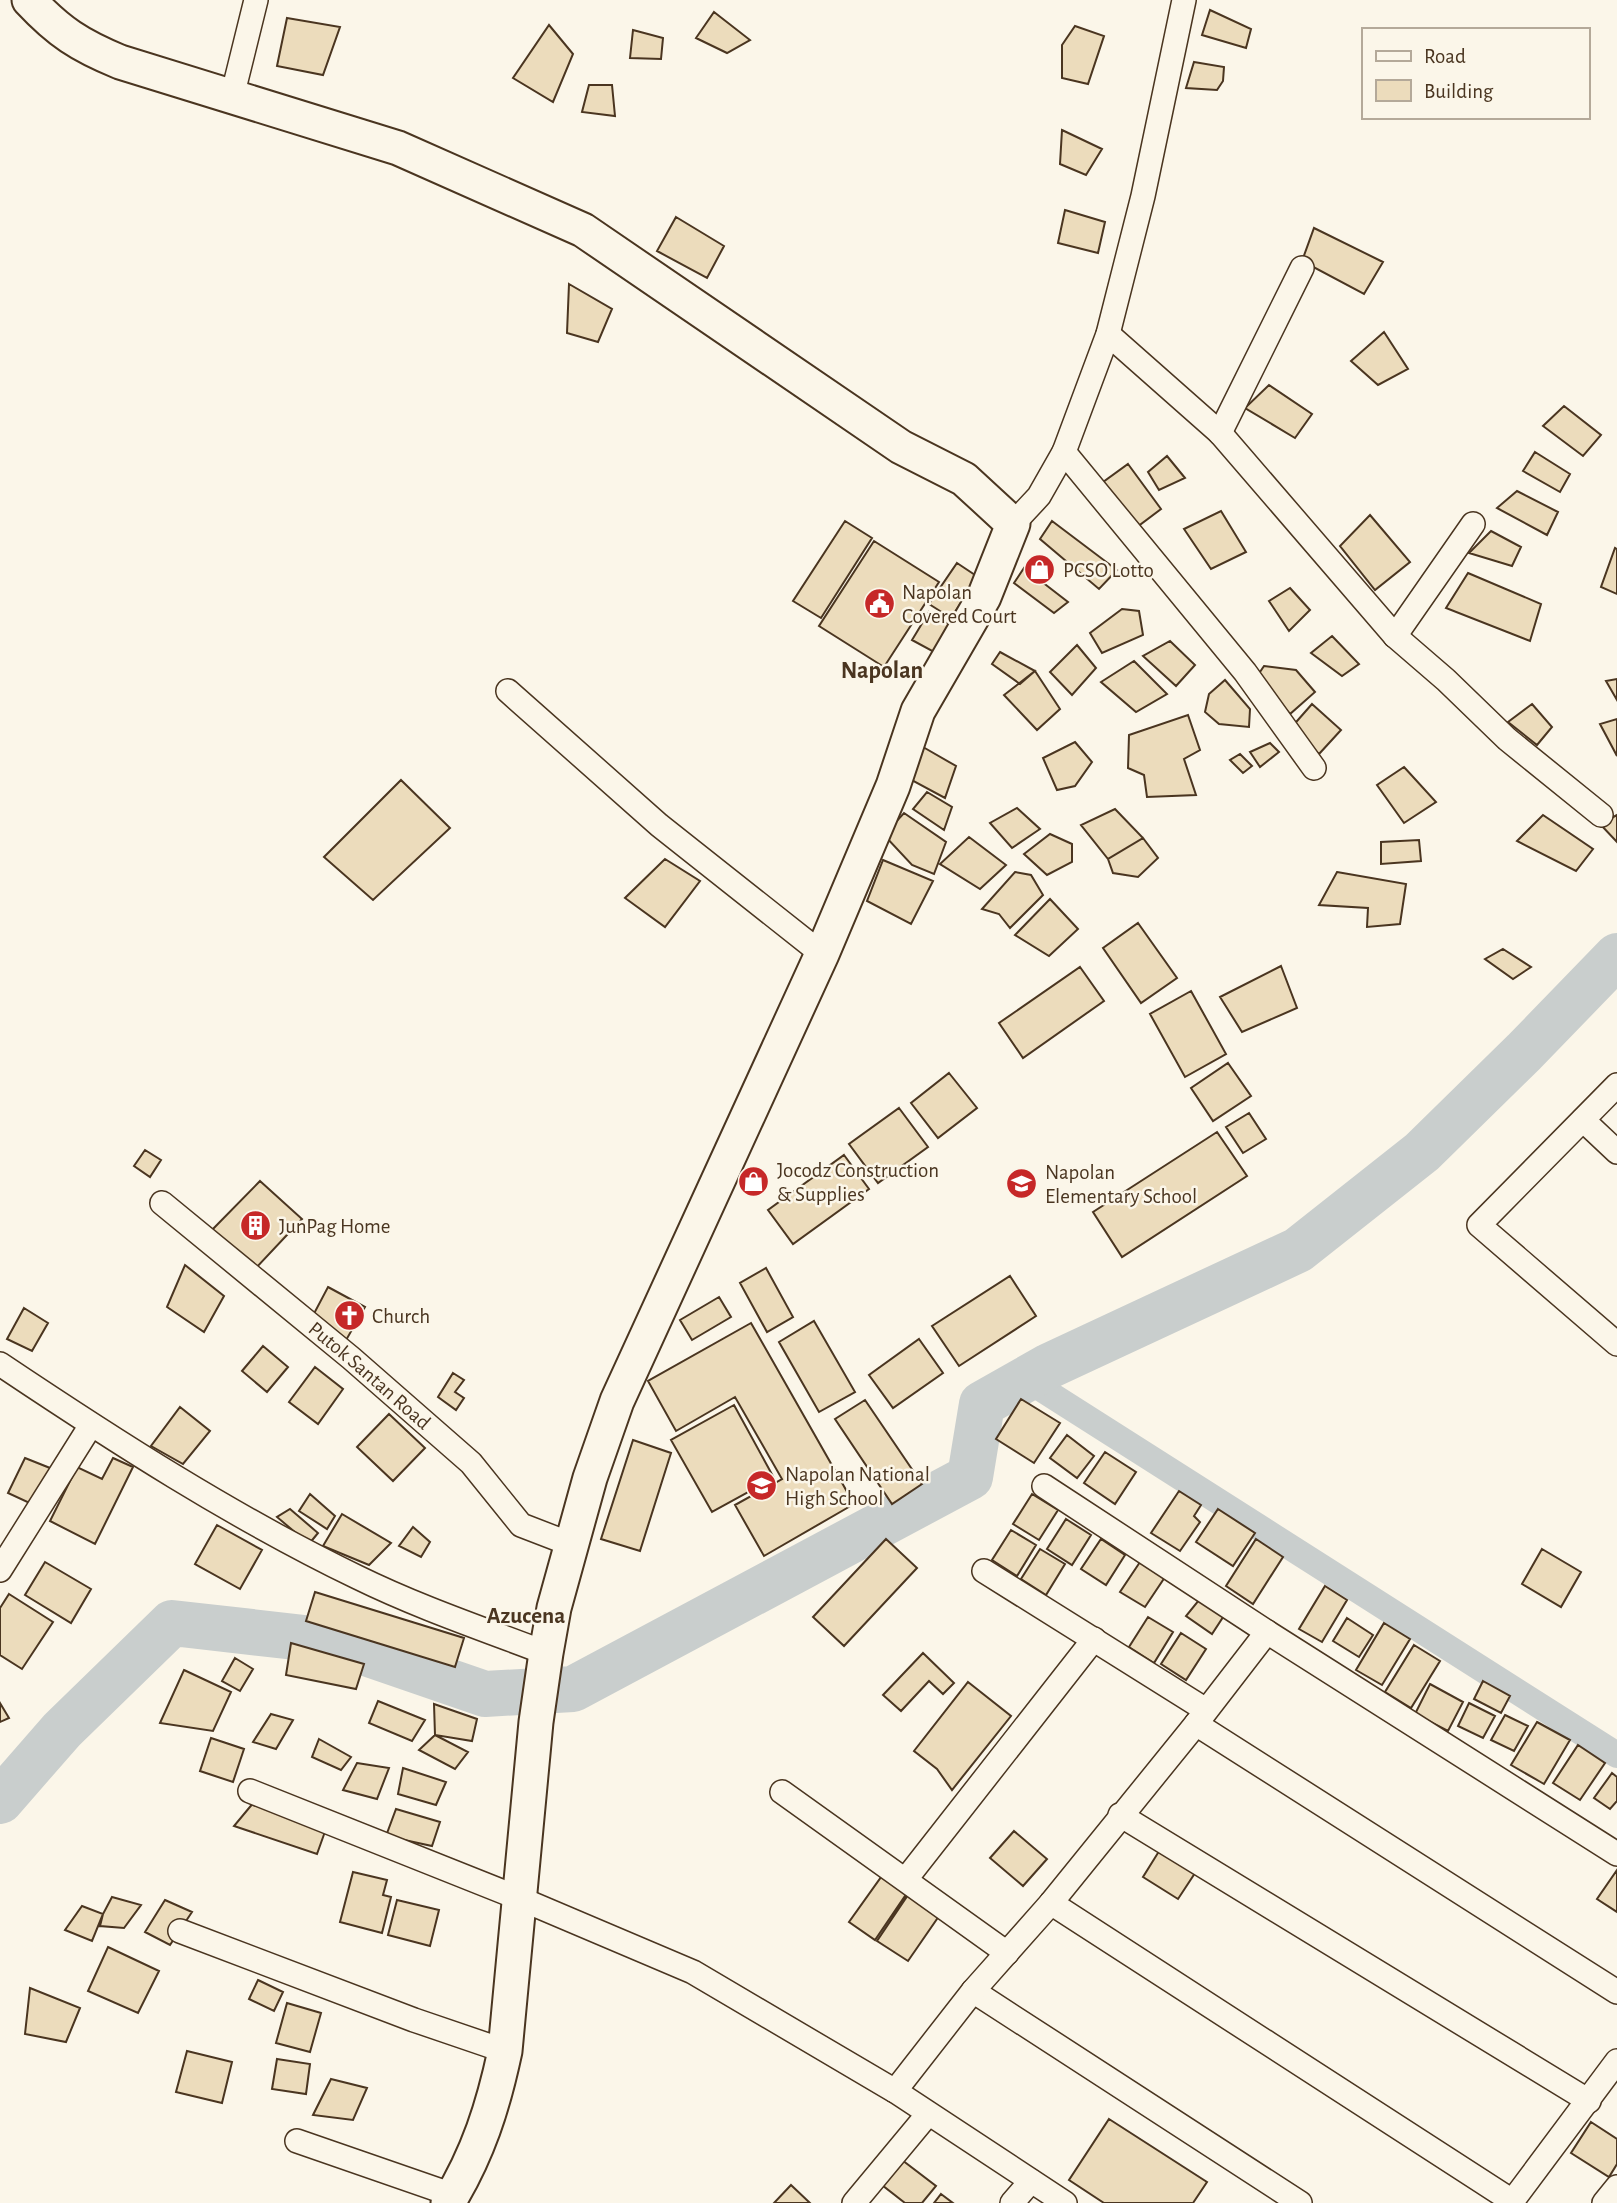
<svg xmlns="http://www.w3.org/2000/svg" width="1617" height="2203" font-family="'Alegreya Sans',sans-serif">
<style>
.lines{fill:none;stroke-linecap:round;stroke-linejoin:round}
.canal{stroke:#c9cecd;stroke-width:26}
.river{stroke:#c9cecd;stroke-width:46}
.building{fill:#ecdcbc;stroke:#4a3520;stroke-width:2}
.street-casing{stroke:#4a3520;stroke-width:26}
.secondary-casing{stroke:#4a3520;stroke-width:37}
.street{stroke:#fbf6e9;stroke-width:23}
.secondary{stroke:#fbf6e9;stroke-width:33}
.labels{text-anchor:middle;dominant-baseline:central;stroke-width:5;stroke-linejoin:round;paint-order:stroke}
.poi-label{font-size:21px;fill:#4a3520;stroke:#fbf6e9;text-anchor:start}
.street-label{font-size:21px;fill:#4a3520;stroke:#fbf6e9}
.neighbourhood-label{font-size:23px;font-weight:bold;fill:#4a3520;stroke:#fbf6e9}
.quarter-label{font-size:24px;font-weight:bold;fill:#4a3520;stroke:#fbf6e9}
</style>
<rect width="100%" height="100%" fill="#fbf6e9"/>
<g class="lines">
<path class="canal" d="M1026,1379L1617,1755"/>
<path class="river" d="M0,1801L62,1730L172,1623L331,1641L485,1694L573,1689L970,1477L982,1404L1049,1366L1298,1250L1422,1152L1524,1052L1617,956"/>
</g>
<path class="building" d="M1210,10L1251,29L1246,48L1202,35Z
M714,12L750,40L727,53L696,38Z
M287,18L340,27L323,75L277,66Z
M549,25L573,54L553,102L513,78Z
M1075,26L1104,36L1088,84L1062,78V45Z
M633,30L663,38L661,59L630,58Z
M1194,62L1224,67L1223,81L1217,90L1186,88Z
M589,85H612L615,116L582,112Z
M1062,130L1102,149L1086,175L1060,164Z
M1065,210L1105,222L1098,253L1058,243Z
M676,217L724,246L707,278L657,251Z
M1314,228L1383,262L1364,294L1302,261Z
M569,284L612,309L598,342L567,333Z
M1384,332L1408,369L1378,385L1351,361Z
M1269,385L1312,414L1295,438L1245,408Z
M1564,406L1601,435L1583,456L1543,426Z
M1535,452L1570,474L1560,492L1523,471Z
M1167,456L1185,478L1159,490L1148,472Z
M1128,464L1161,509L1133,530L1099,485Z
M1517,491L1558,512L1547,535L1497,508Z
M1221,511L1246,552L1211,569L1184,529Z
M1370,515L1410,562L1375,590L1340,546Z
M845,521L872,538L821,618L793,601Z
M1052,521L1117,570L1099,589L1040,539Z
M1491,531L1521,547L1512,566L1469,553Z
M874,541L939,582L884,667L819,626Z
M1615,548L1617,549V594L1601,587Z
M957,563L978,577L951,618L929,604Z
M1024,568L1068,602L1054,613L1014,583Z
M1468,573L1541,604L1530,641L1446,608Z
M1290,588L1310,610L1289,631L1269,601Z
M1122,609L1139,611L1143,635L1102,653L1090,633Z
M929,612L950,625L934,652L912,640Z
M1332,636L1359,664L1342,676L1311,653Z
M1170,641L1195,665L1176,686L1143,656Z
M1077,645L1096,668L1072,695L1050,672Z
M1000,652L1035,671L1020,684L992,664Z
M1134,661L1167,694L1136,712L1101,682Z
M1264,666L1296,670L1315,692L1290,714L1256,678Z
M1035,671L1060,709L1037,730L1004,695Z
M1617,679V700L1606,681Z
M1225,680L1250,709L1249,727L1219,724L1205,712L1209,694Z
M1312,704L1341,730L1319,754L1290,729Z
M1532,704L1552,727L1537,745L1508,722Z
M1188,715L1200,750L1184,759L1196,795L1147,797L1144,775L1128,768L1129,735Z
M1617,719V756L1600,724Z
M1075,742L1092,762L1075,786L1057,790L1043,758Z
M1270,743L1279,752L1260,767L1250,752Z
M923,747L956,766L945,798L904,776Z
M1240,754L1252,766L1243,773L1230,760Z
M1404,767L1436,802L1404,823L1377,785Z
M401,780L450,828L373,900L324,857Z
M927,792L952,807L944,830L913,809Z
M1017,808L1040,829L1012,848L990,823Z
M1115,809L1143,838L1108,859L1081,825Z
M904,813L946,842L934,874L912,865L884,835Z
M1543,815L1593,849L1576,871L1517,841Z
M1617,815V842L1600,824Z
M1050,834L1072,844V862L1047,875L1024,854Z
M969,837L1006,865L980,889L940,864Z
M1143,838L1158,858L1138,877L1113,873L1108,859Z
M1419,840L1421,861L1381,864V842Z
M665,859L700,881L665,927L625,898Z
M883,860L933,881L911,924L867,901Z
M1015,872L1031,875L1043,895L1010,928L999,914L982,909Z
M1337,872L1406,884L1400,924L1367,927L1368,908L1319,905Z
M1050,899L1078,929L1049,956L1015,935Z
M1138,923L1177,978L1141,1003L1103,948Z
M1503,949L1531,967L1513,979L1485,959Z
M1281,966L1297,1008L1242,1032L1220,997Z
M1080,967L1104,1001L1023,1058L999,1023Z
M1191,991L1226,1054L1185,1077L1150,1014Z
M1228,1063L1251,1096L1213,1121L1191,1088Z
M949,1073L977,1108L938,1138L911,1103Z
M899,1108L928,1147L878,1183L849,1144Z
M1249,1113L1266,1139L1243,1153L1226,1127Z
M1217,1132L1247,1176L1122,1257L1093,1212Z
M145,1150L161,1160L150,1177L134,1166Z
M844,1155L869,1189L793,1244L768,1210Z
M260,1181L302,1219L256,1268L210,1232Z
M185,1265L224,1296L204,1332L167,1307Z
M766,1268L793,1317L767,1332L740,1283Z
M1010,1276L1036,1316L959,1366L932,1326Z
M328,1287L365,1307L345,1342L309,1323Z
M719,1297L731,1317L692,1340L680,1320Z
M24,1308L48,1323L32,1351L7,1339Z
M814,1321L855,1392L819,1412L779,1342Z
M751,1323L854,1504L764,1556L735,1505L782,1479L735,1397L676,1431L648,1381Z
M919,1339L943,1373L893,1408L869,1375Z
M263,1346L288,1367L267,1392L242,1371Z
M315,1367L343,1389L318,1424L289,1402Z
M453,1373L464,1380L455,1392L464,1398L456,1410L438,1397Z
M1021,1399L1060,1423L1034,1463L996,1439Z
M865,1400L922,1484L892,1504L835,1419Z
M734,1405L774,1478L712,1512L671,1440Z
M180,1407L210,1431L183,1464L151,1446Z
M389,1414L425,1448L393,1481L357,1447Z
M1067,1435L1094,1456L1077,1478L1050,1458Z
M633,1440L671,1453L640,1551L601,1539Z
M1105,1452L1136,1472L1115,1504L1084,1483Z
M25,1458L50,1468L48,1484L36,1506L8,1493Z
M113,1458L133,1467L95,1544L50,1521L77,1467L102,1479Z
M1179,1491L1201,1505L1194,1516L1200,1522L1180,1551L1151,1533Z
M310,1494L335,1516L327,1529L299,1511Z
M1032,1494L1058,1510L1039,1540L1013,1524Z
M290,1509L318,1533L309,1544L277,1517Z
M1218,1509L1255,1533L1233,1566L1196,1542Z
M342,1514L391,1543L369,1565L323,1546Z
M1066,1519L1091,1535L1072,1565L1047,1549Z
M217,1525L262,1550L240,1589L195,1564Z
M413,1527L430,1542L421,1557L399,1546Z
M1011,1530L1036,1545L1017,1576L992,1560Z
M886,1539L917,1568L844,1646L813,1617Z
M1101,1539L1125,1555L1106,1585L1081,1569Z
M1256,1539L1283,1557L1253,1604L1226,1586Z
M1040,1549L1065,1564L1046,1595L1021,1579Z
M1542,1549L1581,1572L1561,1607L1522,1584Z
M45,1562L91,1589L71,1623L25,1595Z
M1140,1562L1165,1577L1145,1607L1120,1592Z
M1325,1586L1347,1600L1322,1642L1299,1629Z
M315,1592L464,1638L455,1667L306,1621Z
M9,1594L53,1622L22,1669L0,1655V1608Z
M1203,1595L1227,1611L1212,1634L1186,1616Z
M1148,1617L1173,1632L1154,1663L1129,1647Z
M1347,1618L1373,1635L1359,1657L1333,1641Z
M1384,1623L1410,1639L1382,1685L1356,1670Z
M1181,1633L1206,1649L1186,1680L1161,1664Z
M291,1643L364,1664L356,1689L286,1675Z
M1414,1645L1440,1661L1411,1708L1385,1692Z
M923,1653L954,1683L943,1694L929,1681L901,1711L883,1695Z
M235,1658L253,1669L240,1691L222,1681Z
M184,1670L231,1692L213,1731L160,1723Z
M1483,1681L1510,1696L1501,1713L1474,1699Z
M968,1682L1011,1716L952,1790L937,1769L914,1751Z
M1430,1684L1463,1702L1448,1731L1415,1714Z
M378,1701L425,1720L412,1741L369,1723Z
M0,1703L9,1718L0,1722Z
M1469,1703L1495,1716L1483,1738L1458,1726Z
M434,1704L477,1719L472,1741L435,1735Z
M271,1714L293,1720L276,1749L253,1742Z
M1505,1715L1528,1726L1514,1751L1491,1740Z
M1537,1722L1570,1740L1544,1784L1511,1765Z
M435,1735L468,1752L455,1769L419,1750Z
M211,1738L244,1749L233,1782L200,1771Z
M319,1739L351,1757L341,1770L312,1757Z
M1578,1745L1605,1763L1580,1800L1553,1783Z
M357,1763L389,1768L377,1799L343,1790Z
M403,1768L446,1782L436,1805L398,1794Z
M1612,1773L1617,1777V1801L1610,1809L1594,1798Z
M254,1802L327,1826L317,1854L234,1826Z
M396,1809L440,1822L432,1846L386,1836Z
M1014,1831L1047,1859L1023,1886L990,1858Z
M1161,1848L1197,1870L1178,1899L1143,1877Z
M1617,1870V1912L1597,1899Z
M353,1872L387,1880L383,1895L391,1897L382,1933L340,1922Z
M884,1873L909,1890L875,1940L849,1922Z
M908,1895L939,1916L908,1961L877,1941Z
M112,1897L141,1905L124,1928L100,1926L103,1914Z
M165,1900L192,1912L170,1945L145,1932Z
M397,1900L439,1910L430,1946L388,1935Z
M82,1906L103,1914L92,1941L65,1930Z
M108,1947L159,1971L138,2013L88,1991Z
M258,1980L283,1992L274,2011L249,1999Z
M30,1988L80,2008L66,2042L25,2034Z
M287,2003L321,2013L310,2052L276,2043Z
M187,2051L232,2062L222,2103L176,2092Z
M277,2059L310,2064L306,2094L272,2089Z
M331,2079L367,2088L353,2120L313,2115Z
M1109,2119L1207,2182L1193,2203H1104L1069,2180Z
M1591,2122L1617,2139V2164L1609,2177L1571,2153Z
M902,2160L936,2186L922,2203H905L882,2185Z
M791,2185L810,2203H774Z
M941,2194L953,2203H934Z"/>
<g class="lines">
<defs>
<g id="street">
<path d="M232,97L256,0"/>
<path d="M1108,334L1220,433L1395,636L1446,680L1507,739L1601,815"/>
<path d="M1220,433L1302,268"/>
<path d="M1064,452L1245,672L1314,768"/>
<path d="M1013,524L1039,496L1064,452L1108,334L1143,196L1184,0"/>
<path d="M1395,636L1473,524"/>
<path d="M508,691L659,825L822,954"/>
<path d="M1617,1085L1479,1225L1617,1344"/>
<path d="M1583,1120L1617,1152"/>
<path id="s1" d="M162,1203L351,1358L471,1463L521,1525L573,1545"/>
<path d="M0,1364C115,1441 233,1517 357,1577C418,1607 483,1629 546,1653"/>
<path d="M1044,1486L1267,1632L1617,1854"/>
<path d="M0,1570L91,1425"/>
<path d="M984,1571L1206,1710"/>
<path d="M1196,1724L1617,1992"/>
<path d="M250,1791L521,1899L693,1972L895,2091L1065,2203"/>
<path d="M782,1792L1007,1953"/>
<path d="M1120,1815L1589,2101"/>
<path d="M906,1879L1094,1639"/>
<path d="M1051,1903L1512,2201"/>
<path d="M180,1931L414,2020L505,2051"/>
<path d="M973,1991L1300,2203"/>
<path d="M895,2091L973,1991L1051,1903L1196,1724L1267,1632"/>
<path d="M297,2141L453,2195"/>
<path d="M854,2203L928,2114"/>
<path d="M1012,2203L1031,2181"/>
<path d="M1511,2203L1617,2061"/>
<path d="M1604,2203L1617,2187"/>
</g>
<path id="secondary" d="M29,0C59,32 79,45 120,62L398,148L583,230L901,447L964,479L1013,524L984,597L918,711L893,786L822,954L617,1401L590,1478L554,1608L546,1653L536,1722L505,2051C493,2107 478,2154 448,2203"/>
</defs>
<use href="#street" class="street-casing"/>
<use href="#secondary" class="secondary-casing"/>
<use href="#street" class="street"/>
<use href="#secondary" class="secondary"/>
</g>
<defs>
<symbol id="shop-disc" viewBox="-11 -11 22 22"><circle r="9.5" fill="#c62828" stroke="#fbf6e9"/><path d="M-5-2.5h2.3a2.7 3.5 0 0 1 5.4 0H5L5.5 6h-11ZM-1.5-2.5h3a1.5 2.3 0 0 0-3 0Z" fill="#fff"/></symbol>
<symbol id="civic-disc" viewBox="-11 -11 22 22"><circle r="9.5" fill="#c62828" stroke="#fbf6e9"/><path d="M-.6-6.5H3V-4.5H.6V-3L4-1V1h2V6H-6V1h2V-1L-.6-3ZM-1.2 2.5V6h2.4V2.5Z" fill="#fff"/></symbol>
<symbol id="school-disc" viewBox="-11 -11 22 22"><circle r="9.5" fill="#c62828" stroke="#fbf6e9"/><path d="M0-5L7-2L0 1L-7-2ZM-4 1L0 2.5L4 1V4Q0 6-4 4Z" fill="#fff"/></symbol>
<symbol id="building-disc" viewBox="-11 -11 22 22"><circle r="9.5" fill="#c62828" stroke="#fbf6e9"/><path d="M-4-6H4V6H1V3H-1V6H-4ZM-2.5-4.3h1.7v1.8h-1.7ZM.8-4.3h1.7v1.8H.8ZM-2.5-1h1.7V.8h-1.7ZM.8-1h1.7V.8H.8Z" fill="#fff"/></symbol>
<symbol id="church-disc" viewBox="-11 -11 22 22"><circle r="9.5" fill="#c62828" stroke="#fbf6e9"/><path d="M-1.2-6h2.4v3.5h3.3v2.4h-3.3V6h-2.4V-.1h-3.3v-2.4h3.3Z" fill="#fff"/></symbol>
</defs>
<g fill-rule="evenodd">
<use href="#shop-disc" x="1022" y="552" width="35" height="35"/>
<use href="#civic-disc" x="862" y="586" width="35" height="35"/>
<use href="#shop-disc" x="736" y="1164" width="35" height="35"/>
<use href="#school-disc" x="1004" y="1166" width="35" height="35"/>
<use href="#building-disc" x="238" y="1208" width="35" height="35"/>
<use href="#church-disc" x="332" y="1298" width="35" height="35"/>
<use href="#school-disc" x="744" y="1468" width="35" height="35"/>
</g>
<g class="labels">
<g class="poi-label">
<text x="1063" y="570">PCSO Lotto</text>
<text x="902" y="592">Napolan<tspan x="902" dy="24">Covered Court</tspan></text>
<text x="777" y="1170">Jocodz Construction<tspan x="777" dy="24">&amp; Supplies</tspan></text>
<text x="1045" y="1172">Napolan<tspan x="1045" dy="24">Elementary School</tspan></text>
<text x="279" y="1226">JunPag Home</text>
<text x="372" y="1316">Church</text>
<text x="785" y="1474">Napolan National<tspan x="785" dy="24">High School</tspan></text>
</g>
<g class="street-label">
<text stroke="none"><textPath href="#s1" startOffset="270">Putok Santan Road</textPath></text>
</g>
<g class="neighbourhood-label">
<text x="526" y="1616">Azucena</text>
</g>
<g class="quarter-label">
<text x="882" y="671">Napolan</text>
</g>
</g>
<rect x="1362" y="28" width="228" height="91" fill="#fbf6e9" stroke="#b4a999" stroke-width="2"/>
<rect x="1376" y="51" width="35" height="10" fill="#fbf6e9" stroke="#b4a999" stroke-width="2"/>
<text x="1424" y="63" font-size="21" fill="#4a3520">Road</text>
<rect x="1376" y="80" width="35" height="21" fill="#ecdcbc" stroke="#b4a999" stroke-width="2"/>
<text x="1424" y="98" font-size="21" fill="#4a3520">Building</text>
</svg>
